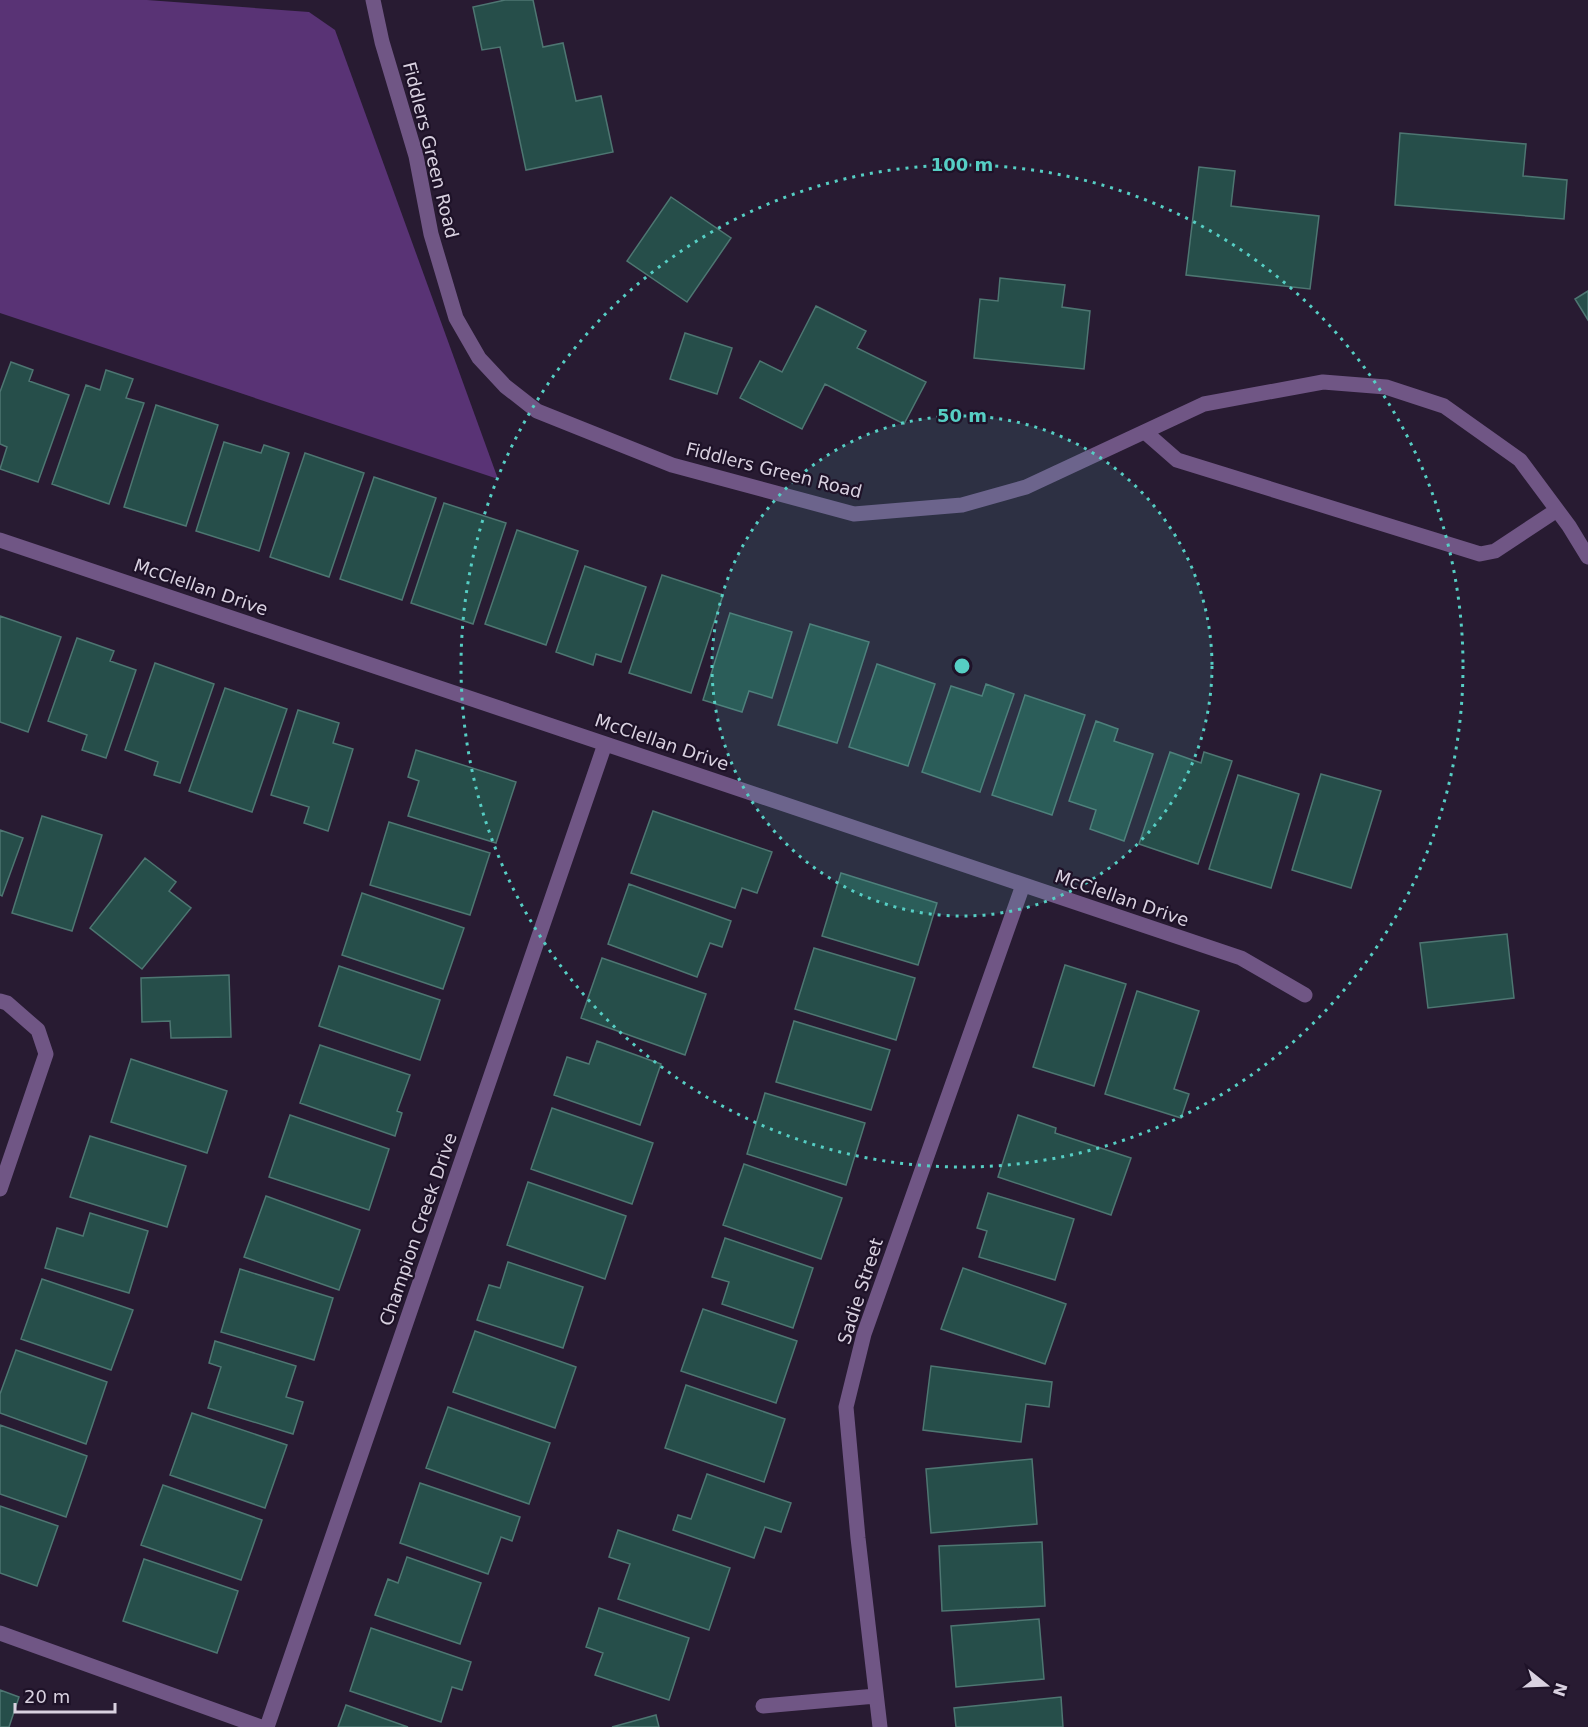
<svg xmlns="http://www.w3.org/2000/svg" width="1588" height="1727" font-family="'DejaVu Sans',sans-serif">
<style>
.forest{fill:#593375}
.building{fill:#264e4a;stroke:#4e7672;stroke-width:1.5}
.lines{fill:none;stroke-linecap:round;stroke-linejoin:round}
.minor{stroke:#705685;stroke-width:15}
.ring{fill:none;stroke:#56cec4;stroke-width:3;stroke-dasharray:3 6}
.labels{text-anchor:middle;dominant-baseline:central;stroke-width:4.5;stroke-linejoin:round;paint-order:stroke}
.street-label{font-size:18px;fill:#d9d1e0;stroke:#1e1228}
.centre{fill:#56cec4;stroke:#1e1228;stroke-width:3}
.ring-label{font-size:18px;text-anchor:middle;font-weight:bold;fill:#56cec4;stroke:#1e1228;stroke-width:4.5;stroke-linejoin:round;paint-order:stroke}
</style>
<rect width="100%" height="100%" fill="#281b32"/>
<path class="forest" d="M0,0H147L309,12L335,30L498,479L0,313Z"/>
<path class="building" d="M505,0H533L543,47L563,43L576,101L601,96L613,152L526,170L500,47L482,50L473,7Z
M1400,133L1526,144L1523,176L1567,180L1564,219L1395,205Z
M1199,167L1235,171L1231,206L1319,216L1310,289L1186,275Z
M671,197L731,238L687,302L627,261Z
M1000,278L1065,285L1062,307L1090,311L1084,369L974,358L980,299L998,301Z
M1588,291V320L1575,299Z
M816,306L866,331L857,348L926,382L904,424L825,384L802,429L740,398L760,361L782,372Z
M685,333L732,348L717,394L670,379Z
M11,362L33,370L29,381L69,395L38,482L0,469L7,447L0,444V392Z
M106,370L133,379L126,398L144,403L109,504L52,484L86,385L100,390Z
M156,405L218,425L186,526L124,507Z
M224,442L261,453L264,445L289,453L259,551L196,531Z
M305,453L364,473L329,577L270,557Z
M374,477L436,498L402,600L340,579Z
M444,503L506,523L473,624L411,603Z
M517,530L578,551L546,645L485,624Z
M585,566L646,587L621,662L596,654L593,665L556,652Z
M662,575L723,595L691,693L629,673Z
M730,613L792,632L772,698L749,691L742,712L703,700Z
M0,616L61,637L28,732L0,722Z
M810,624L869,642L837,743L778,725Z
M77,638L114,651L110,661L136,670L106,758L82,750L87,735L48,721Z
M155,663L214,684L180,783L154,775L158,762L125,750Z
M877,664L935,684L908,766L849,747Z
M986,684L1014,694L980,792L922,772L951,686L982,696Z
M225,688L287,709L252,812L189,791Z
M1025,695L1085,715L1052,815L992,795Z
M298,710L339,723L333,743L353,749L328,831L304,823L309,807L271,795Z
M1096,721L1118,729L1114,741L1153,754L1124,841L1090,829L1096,810L1069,801Z
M416,750L516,782L496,843L408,816L419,781L408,777Z
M1170,752L1201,763L1204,752L1232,761L1198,864L1139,844Z
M1321,774L1381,791L1351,888L1292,870Z
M1238,775L1299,794L1271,888L1209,869Z
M653,811L772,852L757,893L742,888L735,908L631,873Z
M42,816L102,835L72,931L12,913Z
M389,822L490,853L470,915L370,885Z
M0,830L23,838L2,896L0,895Z
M145,858L176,882L169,891L191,908L142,969L90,928Z
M841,873L937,903L918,965L822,936Z
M629,884L731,921L722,947L710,943L697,977L608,944Z
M362,893L464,928L443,989L342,955Z
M1507,934L1514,998L1428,1008L1420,943Z
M814,948L915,978L896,1040L795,1009Z
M602,958L706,994L685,1055L581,1018Z
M1065,965L1126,984L1094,1086L1033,1067Z
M339,966L440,1000L420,1060L319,1026Z
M229,975L231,1037L171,1038L170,1021L142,1022L141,978Z
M1137,991L1199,1011L1174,1089L1189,1094L1181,1118L1105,1094Z
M794,1021L890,1050L871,1110L776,1082Z
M597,1041L661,1064L640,1125L554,1095L567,1057L589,1064Z
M320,1045L410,1075L397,1111L402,1113L395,1136L300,1103Z
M131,1059L227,1091L207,1153L111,1122Z
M765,1093L865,1123L846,1185L747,1154Z
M552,1108L653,1143L632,1204L531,1169Z
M290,1115L389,1149L369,1210L269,1177Z
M1018,1115L1056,1128L1055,1133L1131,1158L1111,1215L998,1177Z
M90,1136L186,1166L167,1227L70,1197Z
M744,1164L842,1198L821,1259L723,1225Z
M528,1182L626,1216L605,1279L507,1245Z
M988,1193L1074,1219L1055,1280L979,1257L987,1231L977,1228Z
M266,1196L360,1230L339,1290L244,1257Z
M90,1213L148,1231L129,1293L45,1268L57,1228L83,1236Z
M725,1238L813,1268L793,1328L722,1304L729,1282L712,1277Z
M508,1262L583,1287L563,1348L477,1320L489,1285L500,1288Z
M963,1268L1066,1304L1045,1364L941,1329Z
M240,1269L333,1298L314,1360L221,1332Z
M42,1279L133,1310L111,1370L21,1339Z
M703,1309L797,1341L776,1403L681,1371Z
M475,1331L576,1367L555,1428L453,1392Z
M215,1341L296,1366L286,1397L303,1402L293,1434L208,1408L221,1367L209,1363Z
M16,1350L107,1382L86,1444L0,1413V1394Z
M931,1366L1052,1382L1049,1407L1026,1404L1021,1442L923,1430Z
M686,1385L785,1419L764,1482L665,1448Z
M448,1407L550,1443L529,1504L426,1468Z
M192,1413L287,1445L265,1508L170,1475Z
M0,1425L87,1456L66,1517L0,1494Z
M1032,1459L1037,1524L931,1533L926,1469Z
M707,1474L791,1503L781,1532L765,1527L754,1558L673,1530L678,1515L691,1519Z
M420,1483L520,1517L512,1541L501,1537L488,1574L400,1543Z
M163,1485L262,1520L241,1580L141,1545Z
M0,1506L58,1526L37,1586L0,1573Z
M618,1530L730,1568L709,1630L618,1599L630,1564L609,1557Z
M1042,1542L1045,1606L942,1611L939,1546Z
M407,1557L481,1583L460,1644L375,1615L388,1579L398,1583Z
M144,1559L238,1591L217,1653L123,1621Z
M599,1608L689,1638L669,1700L595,1675L603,1653L586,1647Z
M1039,1619L1044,1679L956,1687L951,1626Z
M371,1628L471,1662L462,1690L452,1687L441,1722L350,1691Z
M0,1690L19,1697L9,1727H0Z
M1061,1697L1063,1727H956L954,1708Z
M346,1705L408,1727H338Z
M656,1715L659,1727H612Z"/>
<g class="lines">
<path class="minor" d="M373,0L382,42L416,156L431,234L456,318L479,358L505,386L537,411L672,465L854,514L962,505L1026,487L1204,404L1323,382L1386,387L1444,406L1520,460L1569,526L1588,557
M1145,432L1177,460L1480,554L1495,551L1557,510
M0,540L1241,958L1305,995
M0,1001L7,1003L38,1030L46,1054L0,1189
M0,1633L261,1727
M763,1706L876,1696
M267,1727L605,744
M880,1727L858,1538L846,1407L864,1334L1023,885"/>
</g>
<circle cx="962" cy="666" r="250" fill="#56cec4" fill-opacity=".12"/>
<g class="ring">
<circle cx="962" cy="666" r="250"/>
<circle cx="962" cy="666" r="501"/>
</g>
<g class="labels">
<g class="street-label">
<text transform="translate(431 150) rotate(76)">Fiddlers Green Road</text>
<text transform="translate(774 470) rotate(14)">Fiddlers Green Road</text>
<text transform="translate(201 587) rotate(19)">McClellan Drive</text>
<text transform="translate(662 742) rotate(19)">McClellan Drive</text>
<text transform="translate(1122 898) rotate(19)">McClellan Drive</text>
<text transform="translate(418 1229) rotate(-71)">Champion Creek Drive</text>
<text transform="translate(860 1291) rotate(-72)">Sadie Street</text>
</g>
</g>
<circle cx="962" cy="666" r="9" class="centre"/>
<g class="ring-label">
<text x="962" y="171">100 m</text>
<text x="962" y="422">50 m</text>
</g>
<g transform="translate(1546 1685) rotate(108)" stroke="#1e1228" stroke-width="4.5" paint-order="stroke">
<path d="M0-4.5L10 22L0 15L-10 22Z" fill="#d9d1e0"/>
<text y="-9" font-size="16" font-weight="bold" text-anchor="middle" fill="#d9d1e0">N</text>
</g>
<path d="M15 1703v9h100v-9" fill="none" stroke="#d9d1e0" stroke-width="3"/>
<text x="24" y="1703" font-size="18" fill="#d9d1e0" stroke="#1e1228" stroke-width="4.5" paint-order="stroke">20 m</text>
</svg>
